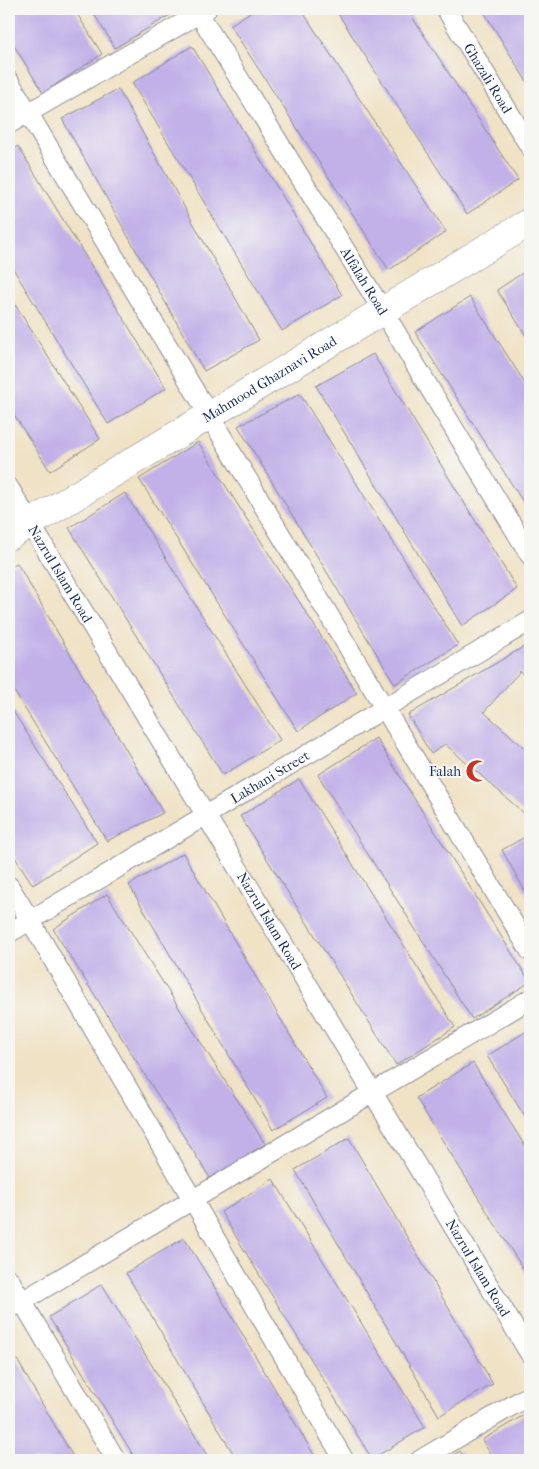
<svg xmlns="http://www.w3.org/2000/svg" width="539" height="1469" font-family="'IM FELL French Canon',serif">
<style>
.building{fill:#c1b1e8}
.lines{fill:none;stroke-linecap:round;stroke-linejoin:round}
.street-casing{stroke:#868892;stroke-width:21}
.secondary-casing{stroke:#868892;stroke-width:29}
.street{stroke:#fff;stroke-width:19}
.secondary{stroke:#fff;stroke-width:28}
.labels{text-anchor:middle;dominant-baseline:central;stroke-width:4;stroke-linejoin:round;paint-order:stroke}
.street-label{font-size:14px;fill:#1b2f5e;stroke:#f6f6f2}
.poi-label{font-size:14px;fill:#1b2f5e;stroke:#f6f6f2;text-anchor:end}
</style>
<rect width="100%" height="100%" fill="#f6f6f2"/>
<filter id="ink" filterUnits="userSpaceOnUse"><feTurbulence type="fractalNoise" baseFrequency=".02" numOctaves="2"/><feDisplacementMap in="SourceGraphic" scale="10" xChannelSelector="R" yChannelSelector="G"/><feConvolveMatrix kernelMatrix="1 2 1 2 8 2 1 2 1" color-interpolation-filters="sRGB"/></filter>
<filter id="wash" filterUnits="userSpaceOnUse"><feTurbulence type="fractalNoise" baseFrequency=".0096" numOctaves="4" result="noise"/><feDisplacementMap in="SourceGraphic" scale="20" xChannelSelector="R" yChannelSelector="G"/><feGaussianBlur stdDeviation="1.12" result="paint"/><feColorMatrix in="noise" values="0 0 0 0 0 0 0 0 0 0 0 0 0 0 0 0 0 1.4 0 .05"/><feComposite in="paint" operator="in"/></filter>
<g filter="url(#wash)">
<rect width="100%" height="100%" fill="#f0e2c5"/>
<g id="blocks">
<path class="building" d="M9,9H74L102,54L43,93L9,37Z
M91,9H174L175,12L115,48Z
M255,9H301L446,232L389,270L230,25Z
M335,9H407L518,180L467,214Z
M482,9H530V87L497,33Z
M192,46L342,295L282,331L132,83Z
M118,89L259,340L204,371L62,119Z
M18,146L166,388L108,424L9,262V152Z
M530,268V342L497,290Z
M9,295L100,439L50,471L9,407Z
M470,297L530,391V513L415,332Z
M373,354L517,589L462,626L316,386Z
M300,394L458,645L395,684L238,426Z
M198,442L357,693L298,731L139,479Z
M125,493L280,740L223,775L69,528Z
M17,563L163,813L107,841L9,683V567Z
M530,643V682L520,671L484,712L530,753V810L526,815L445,744L431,754L408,715Z
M9,705L97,843L33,885L9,848Z
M376,738L530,982L472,1019L318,775Z
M299,779L455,1027L396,1065L240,816Z
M530,834V900L502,850Z
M183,853L327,1098L273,1130L129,885Z
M107,894L265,1144L210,1178L53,929Z
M530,1029V1125L487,1056Z
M473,1063L530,1154V1280L416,1098Z
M349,1138L493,1384L439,1416L295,1170Z
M273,1179L425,1427L372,1459L221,1212Z
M184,1238L209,1278L317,1460H237L126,1273Z
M102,1284L127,1325L210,1460H136L124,1440L49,1317Z
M9,1345L29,1381L75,1460H9Z
M524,1415L530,1426V1460H494L482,1440Z
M460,1451L466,1460H445Z"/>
</g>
</g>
<g filter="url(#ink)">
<use href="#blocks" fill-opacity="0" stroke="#868892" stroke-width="1"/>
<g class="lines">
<defs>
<g id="street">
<path id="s1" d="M196,9L383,311L530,555"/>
<path id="s2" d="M446,9L530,147"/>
<path d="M9,81L530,951"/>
<path d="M9,124L207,9"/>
<path id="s3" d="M9,488L530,1354"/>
<path d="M9,886L30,920L344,1460"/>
<path id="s4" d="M9,933L530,621"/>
<path d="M9,1279L116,1460"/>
<path d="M9,1309L530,999"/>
<path d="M420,1460L530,1395"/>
</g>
<g id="secondary">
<path id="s5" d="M9,536L530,222"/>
</g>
</defs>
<use href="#street" class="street-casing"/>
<use href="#secondary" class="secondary-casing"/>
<use href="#street" class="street"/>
<use href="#secondary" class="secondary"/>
</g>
</g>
<defs>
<symbol id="mosque-bare" viewBox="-9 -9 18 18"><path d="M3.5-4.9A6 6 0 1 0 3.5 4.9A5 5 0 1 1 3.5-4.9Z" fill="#c8321e" stroke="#f6f6f2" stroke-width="2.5" paint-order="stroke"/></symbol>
</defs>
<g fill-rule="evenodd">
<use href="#mosque-bare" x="461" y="755" width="32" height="32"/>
</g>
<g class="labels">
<g class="street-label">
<text stroke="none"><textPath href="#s2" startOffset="81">Ghazali Road</textPath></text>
<text stroke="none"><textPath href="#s1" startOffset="320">Alfalah Road</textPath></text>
<text stroke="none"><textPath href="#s5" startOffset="304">Mahmood Ghaznavi Road</textPath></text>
<text stroke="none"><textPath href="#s3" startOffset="100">Nazrul Islam Road</textPath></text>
<text stroke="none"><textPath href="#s4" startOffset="304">Lakhani Street</textPath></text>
<text stroke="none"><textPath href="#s3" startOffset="505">Nazrul Islam Road</textPath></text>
<text stroke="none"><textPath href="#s3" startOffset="910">Nazrul Islam Road</textPath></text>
</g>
<g class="poi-label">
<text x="461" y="771">Falah</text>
</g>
</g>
<rect width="539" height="1469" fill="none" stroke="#f6f6f2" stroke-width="30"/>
</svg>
